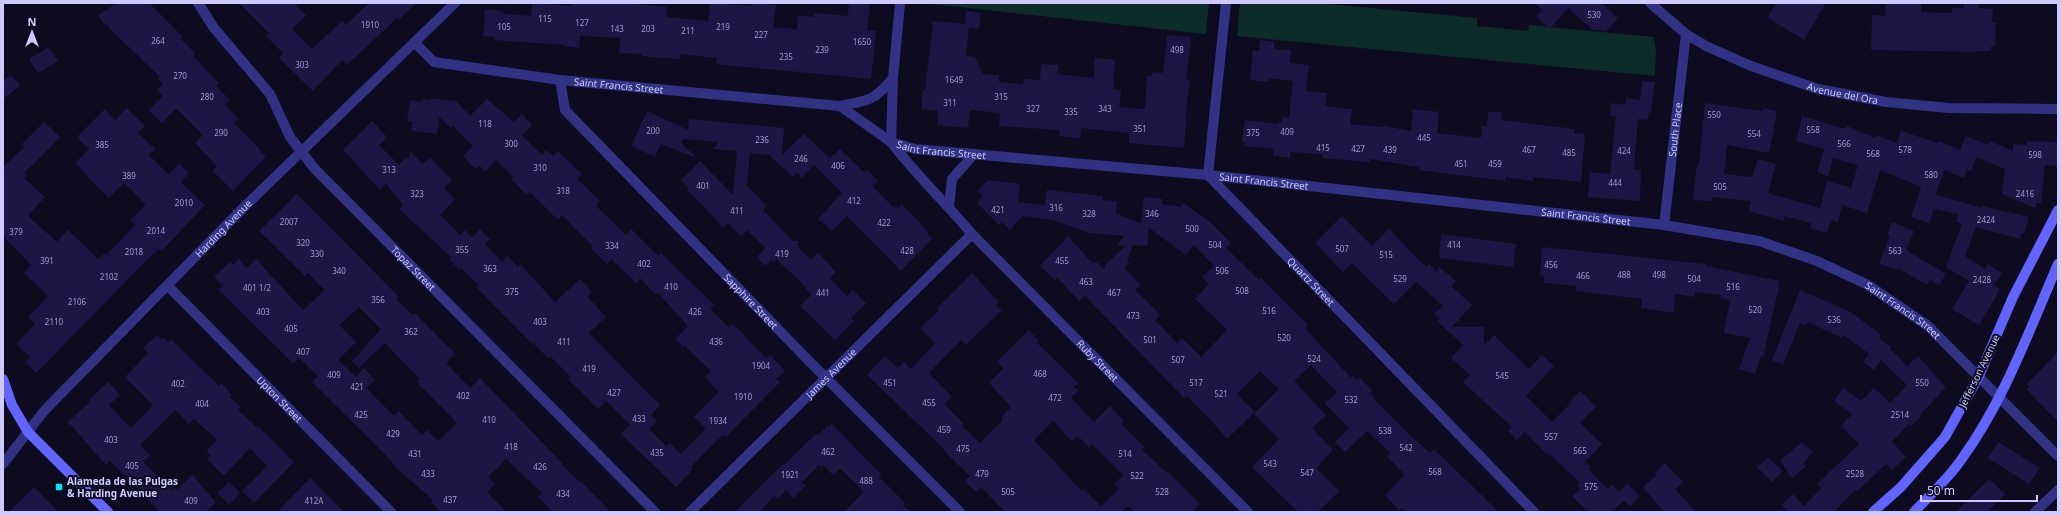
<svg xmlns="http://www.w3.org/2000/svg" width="2061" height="515" font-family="'Noto Sans',sans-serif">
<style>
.green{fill:#0d2b29}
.building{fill:#1d1543;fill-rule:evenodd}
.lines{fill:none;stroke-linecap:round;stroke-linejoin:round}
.minor{stroke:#323284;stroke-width:10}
.secondary{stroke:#6164ff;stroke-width:10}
.poi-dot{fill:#00e8f5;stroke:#0e0b21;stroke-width:1.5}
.labels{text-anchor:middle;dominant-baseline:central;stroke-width:4;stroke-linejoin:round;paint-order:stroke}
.number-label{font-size:8px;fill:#a29dd0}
.street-label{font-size:10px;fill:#cecaff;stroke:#0e0b21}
.poi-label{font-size:10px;font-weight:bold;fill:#cecaff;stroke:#0e0b21;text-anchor:start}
</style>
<rect width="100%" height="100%" fill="#0e0b21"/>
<path class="green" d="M923,3H1209L1206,34Z
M1240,3H1318L1477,18V26L1528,31L1529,25L1654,37L1656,50L1655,76L1237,36Z"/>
<path class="building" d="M117,3H149L182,36L180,38L195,53L193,56L219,83L216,86L230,100L225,105L239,119L234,123L260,149L259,150L266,157L233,191L213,171L217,166L195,143L203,135L176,108L162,123L149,110L163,96L157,90L163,84L158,79L160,77L106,25L105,26L98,15Z
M239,3H294L306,15L292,29L312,49L342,21L346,25L369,3H416L399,20L397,18L347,65L342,60L313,91L279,58L283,53L266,36L269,33Z
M532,3L571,6L572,3H623L667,7L666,17L708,21L710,3L751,6V3H756L776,5L773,27L797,29L798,15L814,17V13L848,16L849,3H870L867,30L876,31L871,79L716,64L717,58L680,54V59L664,58L641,56L642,54L619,53L620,38L580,36L579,48L564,46V45L494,40L495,37L483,36L485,9L503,11V14L531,16Z
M1535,3H1602L1618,18L1606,31L1593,30L1568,8L1550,29L1536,17L1542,10Z
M1776,3H1826L1804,40L1768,18Z
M1886,3H1921V12L1952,13V8H1964V3H1979V8L1993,9L1992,23H1996L1995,46H1991V51H1977V52L1871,50L1872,15L1885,16Z
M966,11L981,13L979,29L969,28L966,56L975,57L983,74L999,75V82L1023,84L1024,79L1040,80L1041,64L1058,65L1057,74L1094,78L1095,58L1115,60L1113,89L1121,90L1119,107L1145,109L1147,76H1152V72L1163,73L1167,35L1191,37L1186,80H1190L1187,101L1184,148L1129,143V133L1081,128L1080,138L1059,136L1060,130L999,126L1000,113L970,110L968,128L937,125L938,111L921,109L923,90H925L933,21L965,24Z
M1260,40L1274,42V49L1291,50L1290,63L1309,65L1306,91L1327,93L1325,106L1352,109L1350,124L1379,127L1384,126L1411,131L1413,109L1439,112L1437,133L1481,138L1482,126L1487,127L1488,112H1502L1501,120L1575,129L1574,133L1585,134L1581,182L1534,177L1533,181L1506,177L1505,181L1419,170V167L1370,159V162L1344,160L1323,158V155L1295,152H1290V158L1273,156L1274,149L1245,146V143L1242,142L1245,120L1278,124V122H1282V117L1289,118L1293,81L1269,78L1268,82L1250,80L1253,50L1259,51Z
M49,47L58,61L38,73L29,59Z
M11,75L20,86L3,99V81Z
M1642,81L1655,82L1651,113L1649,112L1648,120L1638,119L1634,170H1641L1640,201L1588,197L1590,172L1610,174L1616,116H1610L1611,103L1625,105L1626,98L1640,100Z
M430,98L456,101L470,116L487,99L514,122L522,114L532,125L522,135L542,155L546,150L553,156L558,151L582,174L577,179L600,201L596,206L626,235L631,229L658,256L661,253L714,305L710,309L729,327L733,324L766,358L770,355L785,371L776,379L780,382L726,437L724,435L717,440L691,467L693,468L689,474L676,487L621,434L630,425L606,401L598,409L568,379L571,377L550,356L548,358L533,343L532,344L476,287L478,285L461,268L459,270L450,260L452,258L399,209L403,205L386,184L380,190L343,150L372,121L387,137L379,145L399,165L407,157L409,159L410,151L423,164L430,158L452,180L444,188L455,199L440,215L460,235L465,230L472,237L480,229L490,239L485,244L502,262L507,256L518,267L520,264L555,302L580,279L592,292L587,296L606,317L589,333L660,405L651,415L657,421L649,429L666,446L670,443L681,454L706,429L694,417L719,392L705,377L711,371L685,346L683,347L675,339L688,326L658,293L656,295L640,278L636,283L611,259L607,264L591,248L593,246L562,215L558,220L531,193L527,195L511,179L513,177L496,160L485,171L480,166L476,169L463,156L473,146L453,126L451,128L439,117L437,134L412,131V121H407L410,100L421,102V99L430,100Z
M1705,103L1763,111V108L1777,111L1769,153L1727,145L1724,174L1752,177L1758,159L1776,164L1768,193L1820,208L1827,181L1851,188L1858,165L1833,158L1828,176L1817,172L1824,149L1796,141L1802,116L1845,129L1847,126L1875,138L1876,135L1897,143L1901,131L1938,143L1939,141L1960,150L1966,136L1988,145L1990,141L2013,151V144L2027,145V141L2058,142V166L2045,165L2041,203H2037L2035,208L2002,194L2005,169L1977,157L1971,171L1967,170L1964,178L1945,170L1935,194L1981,208L1982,206L2029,217L2024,234L2022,233L2020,239L1976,227L1965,256L1985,269L1988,264L2002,273L1994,285L2000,289L1979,325L1952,309L1969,281L1946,267L1962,224L1956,222L1958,214L1934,209L1929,223L1911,217L1921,187L1914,184L1880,170L1867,213L1842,205L1838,222L1831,220L1827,233L1809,228L1811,223L1785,216L1783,221L1749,211L1751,201L1712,197V201L1693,200L1697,164H1699Z
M127,108L145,126L138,133L155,149L149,155L169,175L179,163L189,173L181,182L205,205L173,239L161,251L158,249L36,373L25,362L30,357L16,344L35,324L28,317L48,296L24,273L31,265L3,236V167L24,147L22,144L44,122L60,137L24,173L27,175L24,178L45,197L28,216L57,242L68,230L98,259L105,253L106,255L135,225L130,220L146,205L124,183L109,198L96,185L75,163L89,149L77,137L105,109L115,120Z
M647,111L688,130L689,119L784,128L782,155L804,134L830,158L840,149L864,172L867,170L878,181L872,186L894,208L896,206L898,208L902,204L928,232L927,234L932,239L901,271L847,216L832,231L818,219L842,193L814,165L802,178L797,173L793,177L769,155L750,153L747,186L767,206L763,210L793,241H798V247L811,260L818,253L836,272L830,278L847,296L853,290L866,303L851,318L854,321L835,340L800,306L811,295L802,283L776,259L774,262L772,259L765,266L757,257L765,248L747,230L741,236L727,223L723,227L687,190L689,188L681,180L700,161L733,195L737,151L713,149L719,142L683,139L681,143L697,158L661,144L655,157L631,146Z
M988,180L1020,184L1018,202L1045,205L1047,190L1103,196V200L1117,201L1116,214L1141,223L1144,197L1162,199V204L1181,207L1183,203L1209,221L1231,243L1226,248L1259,280L1261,278L1308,325L1305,328L1351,378L1353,376L1357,380L1360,378L1372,390L1370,392L1374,397L1373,398L1408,433L1430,453L1434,449L1499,512H1406L1402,508L1399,510L1385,495L1405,475L1387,456L1390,453L1367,431L1345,452L1335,442L1349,428L1325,403L1337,392L1311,365L1294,381L1326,415L1312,428L1333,450L1316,468L1339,491L1318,512H1298L1252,467L1279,439L1254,414L1279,389L1260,371L1237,394L1255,412L1227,439L1209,418L1187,396L1184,398L1085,296L1079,301L1057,277L1055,280L1040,266L1068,236L1092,263L1097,262L1104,269L1106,264L1125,247L1117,244L1125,236L1089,233L1054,220L1023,216L1010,230L1002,222L999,225L977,203L982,196L977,191ZM1149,228L1186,255L1194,245L1214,266L1202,277L1209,284L1195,299L1227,330L1201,357L1182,338L1177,343L1155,320L1160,315L1135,290L1141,285L1124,268L1130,263L1127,261L1133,245L1147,246Z
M297,194L399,297L396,299L413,315L415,313L455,354L446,363L470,388L480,378L563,464L562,465L580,482L581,481L611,512H553L538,497L542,493L506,459L488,477L495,484L487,492L507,512H441L431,502L433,500L392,464L393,462L312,382L318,376L299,358L293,363L242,313L219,290L223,286L214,277L230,262L233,265L239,259L247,268L256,259L303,310L325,290L308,273L305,276L259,231ZM359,307L381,329L352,361L359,368L385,343L420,379L417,382L457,423L438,441L427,430L422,435L399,411L394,416L366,388L375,380L364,368L356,377L338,360L356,342L339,325Z
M1342,216L1372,246L1389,229L1426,267L1429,264L1438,272V266L1456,281L1451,286L1472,305L1452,327H1484V346L1494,335L1529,369L1542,355L1554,366L1526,396L1552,422L1569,405L1568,404L1580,391L1596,407L1580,423L1602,444L1585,462L1590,467L1588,469L1608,489L1612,485L1619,492L1627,483L1640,496L1630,506L1624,500L1612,512H1588L1572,496L1580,489L1577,486L1580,483L1548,453L1546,454L1525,432L1517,440L1508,431L1512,427L1463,382L1470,375L1451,358L1463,345L1437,321L1439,319L1434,314L1443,306L1416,282L1394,304L1352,263L1343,272L1315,243Z
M1892,222L1914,231L1906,250L1946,274L1939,285L1930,279L1927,285L1898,268L1897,270L1879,263L1890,236L1887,235Z
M1441,234L1516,244L1513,267L1439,258Z
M1542,247L1706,264V266L1780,281L1763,357L1761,356L1755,374L1739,369L1750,338L1724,333L1730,301L1721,298V295L1695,292V297L1675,294L1673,313L1641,308L1642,299L1575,291L1576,286L1544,283V276L1540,275Z
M972,273L999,302L996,305L1002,310L966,345L961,340L929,373L952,397L944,404L964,424L962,426L980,443L1003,420L1001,418L1011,407L989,383L1004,368L997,362L1029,330L1038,340L1036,342L1078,383L1074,387L1078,390L1071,398L1094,422L1110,406L1124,421L1121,424L1144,447L1142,450L1166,472L1167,471L1200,504L1192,512H1134L1128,506L1122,512H1005L981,487L976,492L965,481L970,476L944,451L945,450L867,375L885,356L898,368L904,362L911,369L935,343L920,328L939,310L937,308ZM1053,421L1072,441L1078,436L1089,447L1092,444L1123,475L1114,484L1119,489L1101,506L1084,489L1082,491L1034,440Z
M1800,290L1851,312L1881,335L1879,338L1891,347L1890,349L1907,366L1918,356L1946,387L1921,414L1922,416L1911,426L1909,424L1892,441L1906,457L1892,470L1886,464L1856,492L1855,490L1834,512H1788L1782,505L1793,494L1804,506L1821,488L1817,484L1859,444L1841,426L1852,414L1834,401L1843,388L1861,401L1874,388L1890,403L1907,385L1881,360L1874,370L1863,362L1869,354L1844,335L1842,338L1808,322L1806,326L1800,323L1783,365L1772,360Z
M157,335L162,340L164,338L168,342L171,339L219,386L221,383L232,395L230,397L240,407L238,410L257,428L258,426L294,462L254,503L242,491L267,466L250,448L224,476L207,459L211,455L206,451L217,440L194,419L189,424L175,410L140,445L150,455L143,462L171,490L174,486L177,490L192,475L216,502L206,512H160L110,461L106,465L68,422L90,402L89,400L108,382L120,395L109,405L131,428L153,405L125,377L148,353L143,348Z
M2058,352V422L2026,389L2029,386L2027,384Z
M832,424L881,474L879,477L905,503L903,505L911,512H844L864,492L840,468L833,475L823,465L821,467L819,465L802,482L806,485L794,498L786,490L777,499L774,496L759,512H735L783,464L784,465L817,433L818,435L828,425L829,427Z
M1802,442L1813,452L1803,464L1806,467L1792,478L1780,461Z
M1998,442L2040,468L2029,484L1988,458Z
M1768,457L1783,471L1772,482L1757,467Z
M1665,463L1683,482L1675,489L1696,512H1664L1643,487L1657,475L1655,472Z
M310,478L344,512H277Z
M1989,479L2005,494L1987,512H1956Z
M229,482L240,493L229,504L217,493Z
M34,487L59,512H9Z"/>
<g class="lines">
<g class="minor">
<path id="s1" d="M198,3L214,28L270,94L290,137L314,168L655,512"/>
<path id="s2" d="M1226,3L1208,175L1534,512"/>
<path id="s3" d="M1650,3L1686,34L1706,46L1751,66L1818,89L1886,102L1949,108L2058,109"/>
<path id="s4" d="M415,43L434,62L560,80L840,106L891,142L915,149L1208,175L1664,225L1759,241L1817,261L1868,285L1928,326L2058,456"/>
<path id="s5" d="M560,80L565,110L811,363L960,512"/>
<path d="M840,106C869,101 875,100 893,78"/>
<path id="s6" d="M891,142C916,175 946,203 972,234L1248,512"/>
<path d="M891,142L893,78L900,3"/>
<path d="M949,207L952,179L974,154"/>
<path id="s7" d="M1664,225L1686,34"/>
<path id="s8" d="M168,286L391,512"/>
<path id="s9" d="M3,464L44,411L244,207L455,3"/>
<path id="s10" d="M690,512L972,234"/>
<path d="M2035,512L2058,490"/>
</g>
<path class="secondary" d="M3,379L12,405L28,432L108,512
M1873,512L1901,487L1945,437L1979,376L2013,297L2058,210
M1914,512C1930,495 1948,479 1961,460C2004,401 2029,331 2058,264"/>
</g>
<rect class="poi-dot" x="55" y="483" width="8" height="8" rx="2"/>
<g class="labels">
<g class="number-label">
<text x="1594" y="14">530</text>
<text x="545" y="18">115</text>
<text x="582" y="22">127</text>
<text x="370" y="24">1910</text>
<text x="504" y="26">105</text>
<text x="723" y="26">219</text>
<text x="617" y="28">143</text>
<text x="648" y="28">203</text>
<text x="688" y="30">211</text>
<text x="761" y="34">227</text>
<text x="158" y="40">264</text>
<text x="862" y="41">1650</text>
<text x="822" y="49">239</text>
<text x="1177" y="49">498</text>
<text x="786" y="56">235</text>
<text x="302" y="64">303</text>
<text x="180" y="75">270</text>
<text x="954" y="79">1649</text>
<text x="207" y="96">280</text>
<text x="1001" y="96">315</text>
<text x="950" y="102">311</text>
<text x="1033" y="108">327</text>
<text x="1105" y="108">343</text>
<text x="1071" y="111">335</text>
<text x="1714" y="114">550</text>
<text x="485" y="123">118</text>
<text x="1140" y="128">351</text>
<text x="1813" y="129">558</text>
<text x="653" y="130">200</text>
<text x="1287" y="131">409</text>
<text x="221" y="132">290</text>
<text x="1253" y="132">375</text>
<text x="1754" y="133">554</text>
<text x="1424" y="137">445</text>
<text x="762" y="139">236</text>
<text x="511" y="143">300</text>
<text x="1844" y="143">566</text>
<text x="102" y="144">385</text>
<text x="1323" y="147">415</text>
<text x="1358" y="148">427</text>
<text x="1390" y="149">439</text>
<text x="1529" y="149">467</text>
<text x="1905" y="149">578</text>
<text x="1624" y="150">424</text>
<text x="1569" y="152">485</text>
<text x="1873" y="153">568</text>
<text x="2035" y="154">598</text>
<text x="801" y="158">246</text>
<text x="1461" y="163">451</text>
<text x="1495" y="163">459</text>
<text x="838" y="165">406</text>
<text x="540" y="167">310</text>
<text x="389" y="169">313</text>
<text x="1931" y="174">580</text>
<text x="129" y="175">389</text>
<text x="1615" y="182">444</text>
<text x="703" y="185">401</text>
<text x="1720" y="186">505</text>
<text x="563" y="190">318</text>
<text x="417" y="193">323</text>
<text x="2025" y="193">2416</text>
<text x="854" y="200">412</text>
<text x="184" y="202">2010</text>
<text x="1056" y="207">316</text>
<text x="998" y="209">421</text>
<text x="737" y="210">411</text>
<text x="1089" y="213">328</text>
<text x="1152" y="213">346</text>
<text x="1986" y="219">2424</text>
<text x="289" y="221">2007</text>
<text x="884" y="222">422</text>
<text x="1192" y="228">500</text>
<text x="156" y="230">2014</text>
<text x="16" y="231">379</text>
<text x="303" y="242">320</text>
<text x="1215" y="244">504</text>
<text x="1454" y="244">414</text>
<text x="612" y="245">334</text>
<text x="1342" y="248">507</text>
<text x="462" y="249">355</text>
<text x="907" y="250">428</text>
<text x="1895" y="250">563</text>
<text x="134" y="251">2018</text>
<text x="317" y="253">330</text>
<text x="782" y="253">419</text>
<text x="1386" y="254">515</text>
<text x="47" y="260">391</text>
<text x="1062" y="260">455</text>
<text x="644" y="263">402</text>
<text x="1551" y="264">456</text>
<text x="490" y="268">363</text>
<text x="339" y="270">340</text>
<text x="1222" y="270">506</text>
<text x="1624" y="274">488</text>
<text x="1659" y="274">498</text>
<text x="1583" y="275">466</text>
<text x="109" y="276">2102</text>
<text x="1400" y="278">529</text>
<text x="1694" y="278">504</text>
<text x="1982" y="279">2428</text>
<text x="1086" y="281">463</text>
<text x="671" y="286">410</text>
<text x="1733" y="286">516</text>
<text x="257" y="287">401 1/2</text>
<text x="1242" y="290">508</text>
<text x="512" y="291">375</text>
<text x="823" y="292">441</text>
<text x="1114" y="292">467</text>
<text x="378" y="299">356</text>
<text x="77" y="301">2106</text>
<text x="1755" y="309">520</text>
<text x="1269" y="310">516</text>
<text x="263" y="311">403</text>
<text x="695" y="311">426</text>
<text x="1133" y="315">473</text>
<text x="1834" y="319">536</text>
<text x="54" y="321">2110</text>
<text x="540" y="321">403</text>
<text x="291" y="328">405</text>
<text x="411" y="331">362</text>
<text x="1284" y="337">520</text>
<text x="1150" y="339">501</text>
<text x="564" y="341">411</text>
<text x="716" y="341">436</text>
<text x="303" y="351">407</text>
<text x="1314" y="358">524</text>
<text x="1178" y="359">507</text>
<text x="761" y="365">1904</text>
<text x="589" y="368">419</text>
<text x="1040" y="373">468</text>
<text x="334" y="374">409</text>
<text x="1502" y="375">545</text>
<text x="890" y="382">451</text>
<text x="1196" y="382">517</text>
<text x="1922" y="382">550</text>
<text x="178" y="383">402</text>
<text x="357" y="386">421</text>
<text x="614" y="392">427</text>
<text x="1221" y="393">521</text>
<text x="463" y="395">402</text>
<text x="743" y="396">1910</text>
<text x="1055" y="397">472</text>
<text x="1351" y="399">532</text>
<text x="929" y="402">455</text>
<text x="202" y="403">404</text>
<text x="361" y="414">425</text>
<text x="1900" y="414">2514</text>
<text x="639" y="418">433</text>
<text x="489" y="419">410</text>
<text x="718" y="420">1934</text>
<text x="944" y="429">459</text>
<text x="1385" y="430">538</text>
<text x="393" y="433">429</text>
<text x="1551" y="436">557</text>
<text x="111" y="439">403</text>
<text x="511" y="446">418</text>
<text x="1406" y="447">542</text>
<text x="963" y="448">475</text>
<text x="1580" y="450">565</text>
<text x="828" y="451">462</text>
<text x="657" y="452">435</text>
<text x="415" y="453">431</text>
<text x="1125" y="453">514</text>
<text x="1270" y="463">543</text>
<text x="132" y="465">405</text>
<text x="540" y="466">426</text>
<text x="1435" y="471">568</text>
<text x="1307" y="472">547</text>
<text x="428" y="473">433</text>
<text x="982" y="473">479</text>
<text x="1855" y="473">2528</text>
<text x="790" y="474">1921</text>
<text x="1137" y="475">522</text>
<text x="866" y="480">488</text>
<text x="1591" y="486">575</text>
<text x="1008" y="491">505</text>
<text x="1162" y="491">528</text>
<text x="563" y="493">434</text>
<text x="450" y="499">437</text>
<text x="191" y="500">409</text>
<text x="314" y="500">412A</text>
</g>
<g class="street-label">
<text stroke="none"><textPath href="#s4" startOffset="213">Saint Francis Street</textPath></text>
<text stroke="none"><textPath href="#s3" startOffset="216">Avenue del Ora</textPath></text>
<text stroke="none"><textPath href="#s7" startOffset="96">South Place</textPath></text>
<text stroke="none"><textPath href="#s4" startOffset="549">Saint Francis Street</textPath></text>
<text stroke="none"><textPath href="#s4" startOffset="873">Saint Francis Street</textPath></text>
<text stroke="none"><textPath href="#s4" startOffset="1197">Saint Francis Street</textPath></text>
<text stroke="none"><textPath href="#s9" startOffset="323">Harding Avenue</textPath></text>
<text stroke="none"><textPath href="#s1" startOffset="344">Topaz Street</textPath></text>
<text stroke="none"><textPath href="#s2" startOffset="321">Quartz Street</textPath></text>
<text stroke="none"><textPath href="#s5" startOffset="297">Sapphire Street</textPath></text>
<text stroke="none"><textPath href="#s4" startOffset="1533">Saint Francis Street</textPath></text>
<text stroke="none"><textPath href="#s6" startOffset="301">Ruby Street</textPath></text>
<text transform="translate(1979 371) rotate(-64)">Jefferson Avenue</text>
<text stroke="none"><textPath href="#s10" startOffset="198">James Avenue</textPath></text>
<text stroke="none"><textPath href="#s8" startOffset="159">Upton Street</textPath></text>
</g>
<g class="poi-label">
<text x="67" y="481">Alameda de las Pulgas<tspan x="67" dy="12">&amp; Harding Avenue</tspan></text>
</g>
</g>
<rect width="2061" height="515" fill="none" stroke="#cecaff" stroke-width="8"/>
<g transform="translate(32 32)" stroke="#0e0b21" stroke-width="3" paint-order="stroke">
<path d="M0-3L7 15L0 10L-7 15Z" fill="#cecaff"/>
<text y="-6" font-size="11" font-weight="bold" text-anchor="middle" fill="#cecaff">N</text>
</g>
<path d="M1921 495v6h116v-6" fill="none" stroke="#cecaff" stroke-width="2"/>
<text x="1927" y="495" font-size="12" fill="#cecaff" stroke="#0e0b21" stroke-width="3" paint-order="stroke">50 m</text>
</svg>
